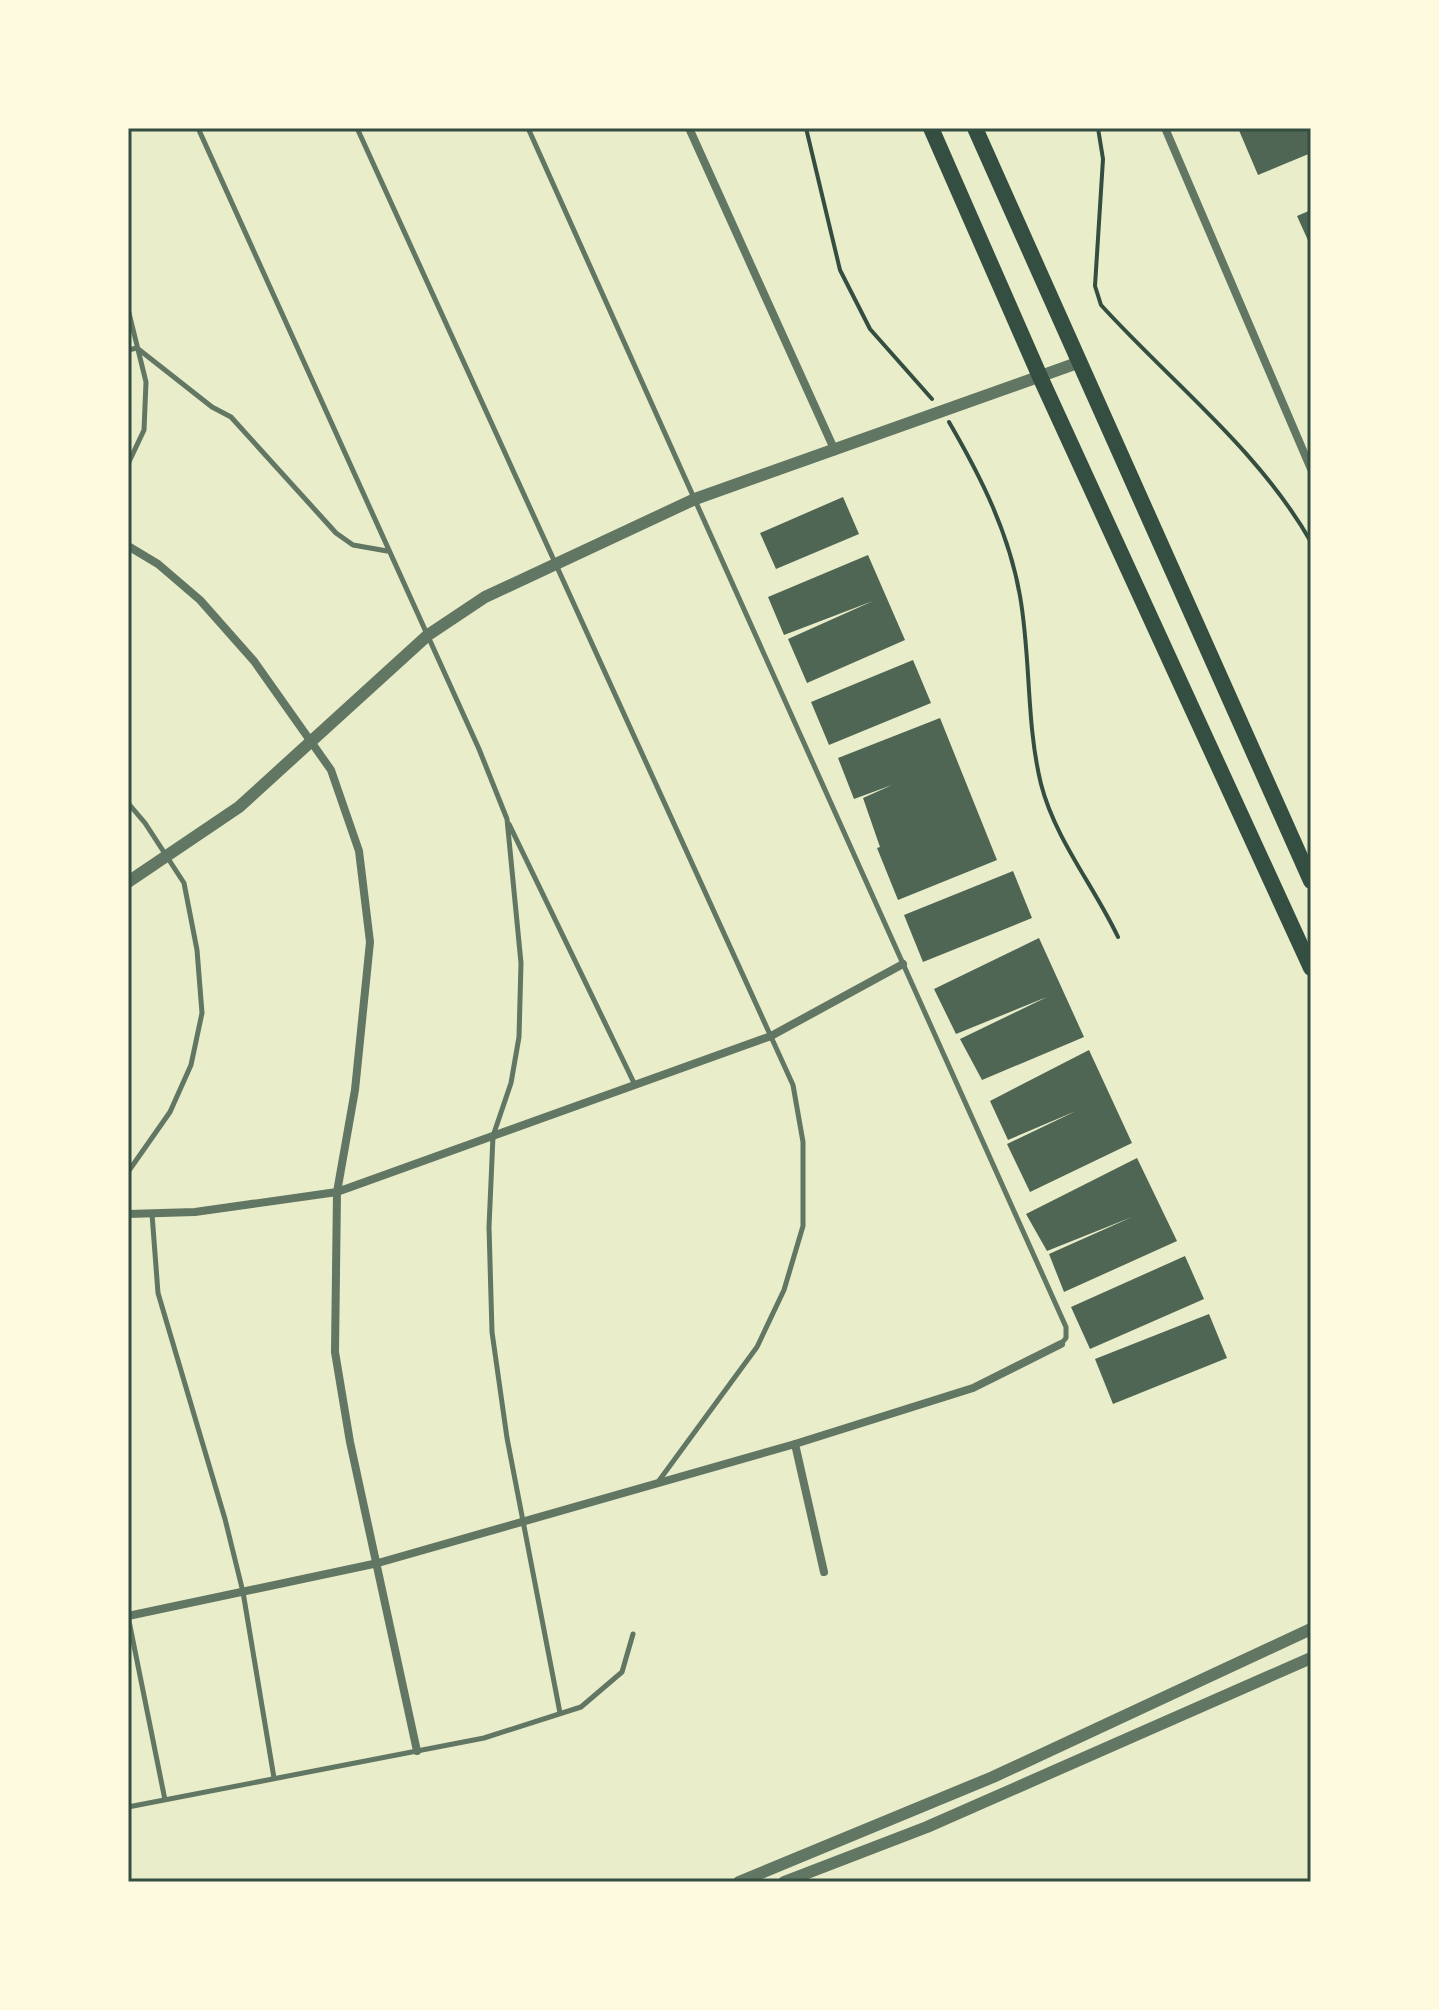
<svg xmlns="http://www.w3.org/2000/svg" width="1439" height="2010" font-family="Bitter,serif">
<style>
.building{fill:#4f6655}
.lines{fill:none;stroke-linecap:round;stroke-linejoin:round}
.path{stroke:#344e41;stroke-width:4}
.service{stroke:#617663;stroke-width:5}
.minor{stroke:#617663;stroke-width:8}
.tertiary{stroke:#617663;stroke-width:12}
.primary{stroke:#344e41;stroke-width:16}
.neatline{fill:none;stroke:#344e41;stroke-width:3}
</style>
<rect width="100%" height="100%" fill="#e9edc9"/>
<path class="building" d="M1238,128H1311V153L1258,175Z
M1311,210V247L1297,216Z
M843,497L859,534L776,569L760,533Z
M868,555L905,640L807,683L788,639L873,601L784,635L768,597Z
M913,660L931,703L829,745L811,702Z
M940,718L997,860L898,900L877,848L880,847L863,798L892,785L854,799L838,758Z
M1013,871L1032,918L923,962L904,915Z
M1039,938L1084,1037L982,1080L960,1039L1047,997L956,1034L934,989Z
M1089,1050L1132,1143L1030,1192L1007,1144L1076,1111L1008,1140L990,1101Z
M1137,1158L1177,1241L1064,1292L1049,1254L1132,1217L1047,1251L1026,1214Z
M1185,1256L1204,1299L1090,1349L1071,1307Z
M1209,1314L1227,1358L1113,1404L1095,1359Z"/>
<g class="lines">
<path class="path" d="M806,128L840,270L870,329L932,399
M1098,128L1103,159L1095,286L1101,305C1172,383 1258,449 1311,542
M949,422C981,477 1009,533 1020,596C1031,658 1026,723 1041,784C1055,839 1094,886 1118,937"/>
<path class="service" d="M198,128L479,749L507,819L521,963L519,1037L511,1083L493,1136L489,1227L492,1332L507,1438L560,1713
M357,128L793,1085L803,1142V1226L784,1290L757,1347L658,1482
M528,128L1066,1327V1338L1061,1344
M128,309L146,382L144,430L128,464
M128,350L137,348L212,407L231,417L336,533L353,545L387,551
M128,803L145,823L184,883L197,950L202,1013L191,1065L170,1112L128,1172
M509,824L635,1085
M152,1214L158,1293L225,1519L243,1592L274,1778
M128,1616L165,1800
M128,1807L484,1738L581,1707L622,1672L633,1634"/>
<path class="minor" d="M689,128L835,451
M1165,128L1311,469
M128,546L158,564L200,600L254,661L331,770L359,851L370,942L355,1090L337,1192L335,1352L350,1442L417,1751
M128,1214L195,1212L337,1192L771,1036L903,964
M795,1444L824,1572
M128,1616L378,1563L795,1444L973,1388L1061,1344"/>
<path class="tertiary" d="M128,882L239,807L428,635L485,597L695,499L1080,362
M739,1882L993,1777L1311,1629
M784,1882L927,1827L1311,1658"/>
<path class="primary" d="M931,128L1041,379L1311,968
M975,128L1311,881"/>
</g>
<rect width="1439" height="2010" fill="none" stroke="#fefae0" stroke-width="260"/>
<rect x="130" y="130" width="1179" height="1750" class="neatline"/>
</svg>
